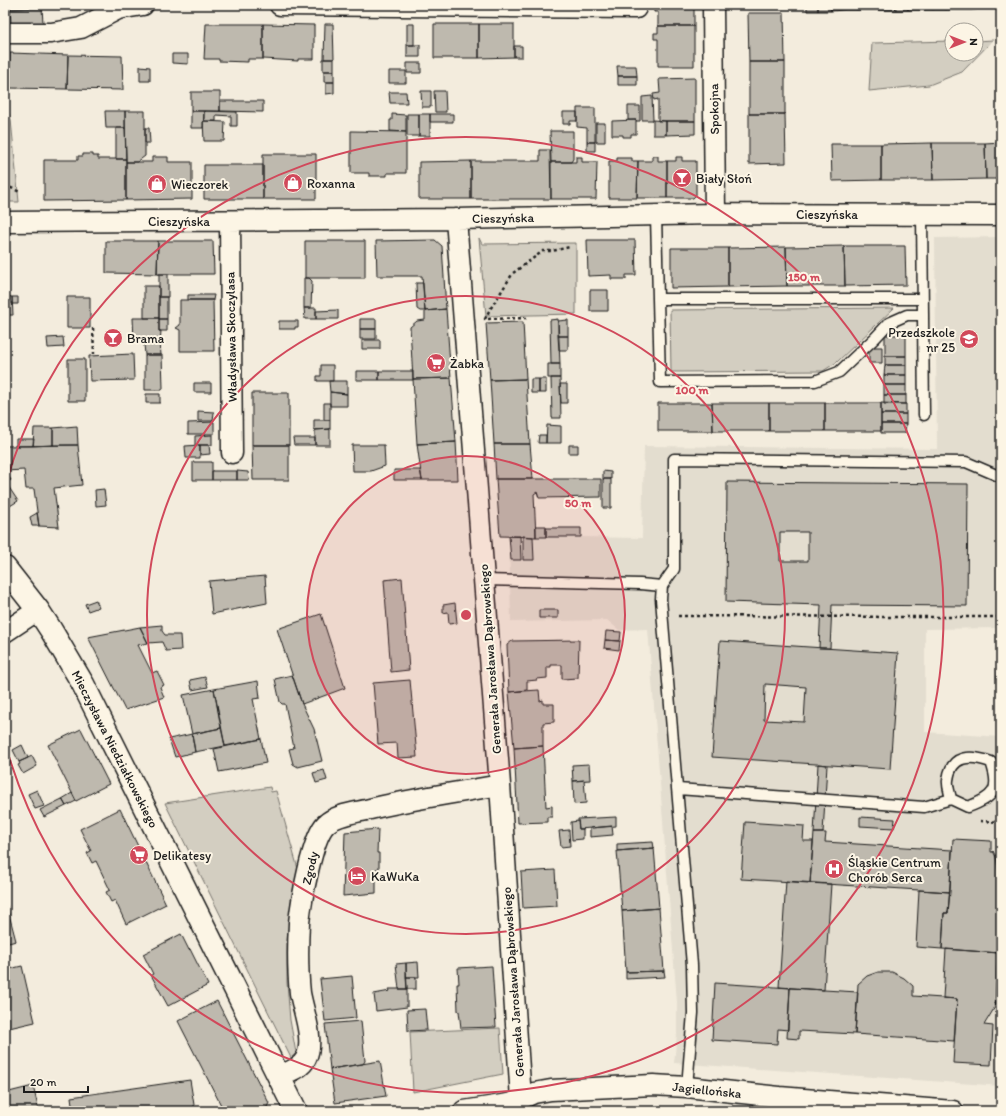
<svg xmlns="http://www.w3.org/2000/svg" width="1006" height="1116" font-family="Itim,sans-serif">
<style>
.built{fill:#e3ddcf}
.green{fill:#d3cec1;stroke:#78756e}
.building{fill:#beb9ae;stroke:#1c1c1c;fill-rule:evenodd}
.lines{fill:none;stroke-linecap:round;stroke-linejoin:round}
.lane-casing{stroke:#1c1c1c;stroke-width:13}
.street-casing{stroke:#1c1c1c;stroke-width:23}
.secondary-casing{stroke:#1c1c1c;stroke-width:25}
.path{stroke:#1c1c1c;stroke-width:2.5;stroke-dasharray:3 3;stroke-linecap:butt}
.lane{stroke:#fcf5e5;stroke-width:10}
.street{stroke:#fcf5e5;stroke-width:20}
.secondary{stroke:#fcf5e5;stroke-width:22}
.ring{fill:none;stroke:#d1495b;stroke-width:2}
.labels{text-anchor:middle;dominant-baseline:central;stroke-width:4;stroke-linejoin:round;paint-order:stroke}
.street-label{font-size:13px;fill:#1c1c1c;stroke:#fcf5e5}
.poi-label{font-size:13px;fill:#1c1c1c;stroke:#fcf5e5;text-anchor:start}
.centre{fill:#d1495b;stroke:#fcf5e5;stroke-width:2}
.ring-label{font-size:12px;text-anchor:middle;font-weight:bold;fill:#d1495b;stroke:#fcf5e5;stroke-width:4;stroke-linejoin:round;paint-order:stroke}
</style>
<rect width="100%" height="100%" fill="#f3ecdd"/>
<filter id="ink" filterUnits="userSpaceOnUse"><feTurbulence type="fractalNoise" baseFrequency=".025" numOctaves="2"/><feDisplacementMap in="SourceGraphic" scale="8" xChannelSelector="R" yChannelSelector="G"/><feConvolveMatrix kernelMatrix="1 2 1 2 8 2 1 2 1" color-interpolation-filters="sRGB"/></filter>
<g filter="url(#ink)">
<path class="built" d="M1001,237V628L925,629V732L1001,737V1086L674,1063L677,1034V1002L648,629L619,630L607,620L511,622L509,536L642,538L644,446L937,449L935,238Z"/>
<path class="green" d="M993,40L962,72L929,85L869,91L872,43L952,41V54H976V41Z
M5,103L11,120L19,202H5Z
M479,238L482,244L576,243V314L486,316Z
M894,308L837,362L823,371L671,372L670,310Z
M270,787L271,792L276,791L298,869L291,903L287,940V983L290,1020L296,1053L291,1058L165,803Z
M500,1028L503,1074L413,1092L410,1032Z"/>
<path class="building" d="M10,5H42V8L10,9Z
M654,5H694V26H658V12H654Z
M807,5H818V11H807Z
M818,5H831V11H818Z
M831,5H844V10L831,11Z
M844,5H857V10H844Z
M857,5H870V10H857Z
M870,5H883V10H870Z
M883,5H895L896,10H883Z
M895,5H908V10H896Z
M908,5H921V10H908Z
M921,5H933V10H921Z
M933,5H946V10H933Z
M946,5H959V10H946Z
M959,5H971V10H959Z
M971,5H984V9L971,10Z
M984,5H997V9H984Z
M42,8L43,23L11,24L10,9Z
M748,13H784L785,62H749Z
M206,24H263V59H248V62L219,61V59H204Z
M263,24L314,25V59H298V61L263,59Z
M325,24H333L334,59H324Z
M407,24H414V45H407Z
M434,24H479V58H434Z
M479,24H514V57L479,58Z
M658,26H694V66H658V39H654V33H658Z
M407,45H420V57H407Z
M514,46H522V57H514Z
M10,53L68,55L67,89L9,88Z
M172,54H188V64L172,63Z
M68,55L122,56L123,90L67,89Z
M323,59H334V71H323Z
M749,62H785V114H749Z
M407,63H421V73H407Z
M140,66L150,67V81H140Z
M617,66H636L637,76H618Z
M324,71H334V82H324Z
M389,71H406V83H389Z
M618,76H637V85H618Z
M695,78V121H658V99L654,100L653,94L660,93L659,79Z
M326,82H334V93L326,94Z
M421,91H431V107H422Z
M434,91H445L446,112H435Z
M191,92H220V111H191Z
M389,92H406L407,103H390Z
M652,96L653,120H642V97Z
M220,101H263V112L220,111Z
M628,106H640V121H636V120H628Z
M577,108H595V142H587V128L577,127Z
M105,111H125V128H106Z
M125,111H145V156L137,162H126Z
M191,111H204L203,128H191Z
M204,111L237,112V126H231V116L216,115V121H204Z
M563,112H577V121H570V124H563Z
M392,114L406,115V132L390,131V120H392Z
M407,114H419V136H407Z
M419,114H430V136H419Z
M430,114H453V122H430Z
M749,114H785L786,163L749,164Z
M636,120V134H631V137H623V135H612V121Z
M653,120L666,121V135H653Z
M203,121L225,122L224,141H204Z
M666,121H695V134L666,135Z
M596,123H605V142H596Z
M116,128H125L126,159H116Z
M145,128H149L150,143H145Z
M351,131L406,132V173H387V176H369V173H351Z
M550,131H573V159L571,162H551Z
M587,142H595V151H587Z
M1001,142V179H986L985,143Z
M932,143L933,180H881V144Z
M932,143H985L986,179L933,180Z
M831,144H881V180L832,181Z
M540,150H550L551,199H471V161H540Z
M83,154H93V156H98V159H126V200L44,201V160H78V156H83Z
M263,154H316V199H263Z
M652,156H658V161H667V198H637L638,161H652Z
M152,157H168V162H192V199L126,200V162H152Z
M576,157H582V162H597L596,199H551V162H576Z
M676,157H682V161H696V195L693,198H667V161H676Z
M617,158H632V161H638L637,198H609V161H617Z
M471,161V199H419V162Z
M204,165H263V199H204Z
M435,240L442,246L446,309L425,311L422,276H377L376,241Z
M587,240H635L636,275H626V279H611V275L588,276Z
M106,241H158L157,274L106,273Z
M158,241H213L214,274H157Z
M305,241H365V278H305Z
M844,246L845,286H787L786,247Z
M844,246H905L906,285L845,286Z
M786,247L787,286L728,287V248Z
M671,248H728V287L671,288Z
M159,274H168V297H159Z
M304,278H309L312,281L311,308H304Z
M416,283H423L425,311H420L417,309Z
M144,286H159V318H144Z
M590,290H608V311H590Z
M188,295H214L213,300H188Z
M5,296L12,297L13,315H5Z
M12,297H18V304H12Z
M67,297H90V328H67Z
M159,297H167V319H159Z
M180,300H213L214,351H180V330L176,328L180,325Z
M304,308H316V319H305Z
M446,309L451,378L413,379L410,327L417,321L425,320V311Z
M338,310V319H316V311Z
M133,318H159V331H161L160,343L144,344V339L134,340Z
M159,319H167V331H159Z
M360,319H376V329H360Z
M558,319L560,364H551L550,320Z
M568,320V336H558V321Z
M279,321H298V327H295V329H279Z
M523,322L526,379L490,380L486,323Z
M360,329H376V339H360Z
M885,335H906V356H885Z
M558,336H568V350H559Z
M63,337L64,347L48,348L47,338Z
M362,340H380V349H362Z
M160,343L161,355H145L144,344Z
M869,347H882V363H869Z
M133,354L134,380L90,381L89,356Z
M145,355H162L163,388L162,390H145Z
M885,356H906V365H885Z
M68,359H85V401H68Z
M548,364H560V378H548Z
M321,365H333V381H317V376H321Z
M885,365H906V375H884Z
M356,371H379V380H356Z
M379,371H413V380H379Z
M884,375H906V385H884Z
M451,378L456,442L417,444L413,379Z
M551,378H560L561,418H552Z
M526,379L530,444H494L490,380Z
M531,379H539V393H531Z
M539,379H546V393H539Z
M329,381H347V394L330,392Z
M194,383H211V392H194Z
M560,384H567V403H561Z
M884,385H906V395H884Z
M330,392L347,394V406H330Z
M252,393H289V445H252Z
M146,394H160V403H146Z
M884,395H906V404H884Z
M324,403H330V420H324Z
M658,403H712L713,431H658Z
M712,403H769V431H713Z
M769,403H825V431H769Z
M825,403H881V431H825Z
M881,403L906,404V414H881Z
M198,411L214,412L213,421H198Z
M881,414H906V424H881Z
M314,420H330V429L314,430Z
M214,422V434H188V423Z
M881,424H906L905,433H881Z
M547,425L561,426V443H546Z
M77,426L78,445H53V428Z
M34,428H53V445L33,446Z
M330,429V445H315V430Z
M212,435V445H195V436Z
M539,435H546V443H538Z
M293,438H315V445H294Z
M16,439H34L33,446H16Z
M456,442L458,480H422L417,444Z
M494,444H530L533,479H496Z
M78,445L82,485L54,488L59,527L39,526L34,489H26L24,470L5,471V446Z
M200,445H209L210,454L200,455Z
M200,445V458H186L185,446Z
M252,445H289V480H253Z
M352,445H384L385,466L371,471H353Z
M569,445H578V453H569Z
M193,462H212V480H193Z
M394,470H420L422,480H394Z
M5,471L11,480L6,483L18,501L5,509Z
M212,471H237V480H212Z
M237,471L248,472L249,480H237Z
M603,471L611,472V479H603Z
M496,479H601V497L539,498L537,492L534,494L536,537L500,536Z
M603,479H611V508H603Z
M727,482L968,484L967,606L832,605L830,648H819L821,605L726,602ZM780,532H808V561H780Z
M104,489L106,505L96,506L95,490Z
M37,513L39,526H32L30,517Z
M536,526H546V537H536Z
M546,528H581V537H546Z
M509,536H520L521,560H511Z
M523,536L533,537L534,560H523Z
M265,576L267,603L212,614L209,581Z
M402,578L409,670L391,672L384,580Z
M96,600L99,607L88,611L85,604Z
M455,603L457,623L449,624L448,612L443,613V605Z
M539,610H558V618H539Z
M321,614L345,688L302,704L277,629Z
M162,625V631L165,635H180L181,650L166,651L162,642L148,643L140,627Z
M140,627L148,643L138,645L152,673L157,671L164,685L160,687L164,697L125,710L88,637Z
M606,631L621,632L620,641L605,640Z
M579,640L578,678L562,679V665H551V667H547V678L537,679V680L527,681V690L509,692L507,645L512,641Z
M605,640L620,641L619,650L604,648Z
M720,641L898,653L890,769L712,757ZM765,684L806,687L804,722L764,720Z
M1001,667V683L997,678L998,670Z
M292,675L302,704L314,729L322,761L298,767L293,764L289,749L294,748L285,704H282L280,702L275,679Z
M205,677L208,687L192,690L190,680Z
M410,680L417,757L398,758L397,743L378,744L373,683Z
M258,681L260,698L253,699L261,739L225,746L214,689Z
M214,689L221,728L192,734L183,695Z
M539,690L540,701L543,700V704H554V722L543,723V746L514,748L509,692Z
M221,728L225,746L195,752L192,734Z
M81,729L109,784L76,801L48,745Z
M192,734L195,752L175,757L169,739Z
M261,739L266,763L219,772L214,749Z
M22,745L28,758L19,762L13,750Z
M543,746L546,807L552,806V817H547V822L518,823L514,748Z
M32,756L37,766L23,774L18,765L20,764L19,762Z
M589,764L590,780L573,781L572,765Z
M818,764L827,765L823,833H814Z
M324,770L327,780L316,783L313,773Z
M584,780L586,803L574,804L573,781Z
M37,790L44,806L35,809L28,794Z
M72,793L76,801L66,806L62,799Z
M62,799L66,806L44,817L40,810Z
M120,809L166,904L126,924L115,900L111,902L106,892L110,890L96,861L92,863L87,853L91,851L80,829Z
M616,817V826L579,829L578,819Z
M860,817L895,819L894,828L860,826Z
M578,821L579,829H583V839L572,840L571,822Z
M745,822L804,826L803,841H813L810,883L741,879Z
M612,826L613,835L590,837V828Z
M378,829L377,853H379V869H376V893L343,896L345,832Z
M569,830L570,846L561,847L559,831Z
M814,833H826L825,842L952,850L950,892L810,883Z
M953,839L991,841V852H993V851L996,857L1001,886V953L942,949L944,913H948Z
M653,842L654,848L617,851V844Z
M654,848L659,908L622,911L617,851Z
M555,870L557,906L523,908L521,872Z
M786,881L831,884L824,990L779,987Z
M919,890L950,892L948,913H944L942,949L916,947Z
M5,899L16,941L5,944Z
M659,908L664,971L626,972L622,911Z
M181,934L189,950L190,949L208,985L168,1006L151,975L153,974L143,954Z
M946,949L998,953L995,1007L984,1025L993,1026L991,1065L953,1063L957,999L943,998Z
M998,953H1001V991L995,1007Z
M418,962L419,977H406V963Z
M406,963L407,989H399L396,964Z
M22,966L35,1022L5,1029V970Z
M492,966L496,1027L461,1028L459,1011H458L457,984H459L458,968Z
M664,971L665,977L626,979V972Z
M878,972H892L904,978L913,986V996L957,999L954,1041L855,1034L858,984L867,976Z
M352,976L356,1018L325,1021L320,979Z
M406,977H416V989H407Z
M715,983L790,988L788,1030L778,1029L777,1044L712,1040Z
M790,988L858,992L855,1034L799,1031V1039L787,1038Z
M389,989H407V1007L376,1011L374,994L390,991Z
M217,1001L269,1103L265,1111H224L178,1021Z
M425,1009L427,1030L408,1031L407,1010Z
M361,1021L365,1061L363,1064L330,1069L325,1024Z
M380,1061L386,1096L335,1103L330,1069Z
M190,1080L195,1111H73L71,1097Z
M33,1086L39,1111H8L5,1093Z"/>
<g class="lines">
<defs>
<path id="lane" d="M656,215L660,382L815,381L839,372L875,338L889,323L907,315H923
M922,215L924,415
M658,299H923
M484,580L640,584L662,586
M678,789L924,807L951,799L968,807C994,797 1001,790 991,762C971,755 951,754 948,780C947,786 950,793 951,799
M687,1087L693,1013L692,965L661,599L662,586L674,569V459L966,462L1001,477"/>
<path id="street" d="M280,5L636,8
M713,5L715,214
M5,33H51L81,28L118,9L143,5
M456,219L500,785L521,1099
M230,221L232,453
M5,222L456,219L715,214L1001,215
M5,632L38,610
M279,1076C289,1072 302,1068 306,1058C315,1040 303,1011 300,993C298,974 298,942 299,923C301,903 312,837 326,824C336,815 353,813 366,810C410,799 455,793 500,785
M464,1111L502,1105L512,1103L534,1093L551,1090L653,1085L687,1087L779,1097L953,1111"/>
<path id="secondary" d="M5,568L38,610L51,630L83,684L296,1111"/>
</defs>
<use href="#lane" class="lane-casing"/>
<use href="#street" class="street-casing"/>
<use href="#secondary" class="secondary-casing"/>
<path class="path" d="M5,185L20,192
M527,318L485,319L489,311L513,273L543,251H552L570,247
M93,328L94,354
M678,616L907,617H1001
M980,821L1001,822"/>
<use href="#lane" class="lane"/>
<use href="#street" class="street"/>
<use href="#secondary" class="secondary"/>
</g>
</g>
<circle cx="466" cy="615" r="159" fill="#d1495b" fill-opacity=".12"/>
<g class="ring">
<circle cx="466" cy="615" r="159"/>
<circle cx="466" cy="615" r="319"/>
<path d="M5 487A478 478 0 1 1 5 743"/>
</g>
<defs>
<symbol id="bar-disc" viewBox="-11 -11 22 22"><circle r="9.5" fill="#d1495b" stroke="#fcf5e5"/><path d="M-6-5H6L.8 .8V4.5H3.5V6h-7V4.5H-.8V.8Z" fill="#fff"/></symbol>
<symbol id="shop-disc" viewBox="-11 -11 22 22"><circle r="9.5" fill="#d1495b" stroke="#fcf5e5"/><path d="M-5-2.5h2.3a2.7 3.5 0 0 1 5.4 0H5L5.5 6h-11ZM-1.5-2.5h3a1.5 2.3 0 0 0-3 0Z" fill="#fff"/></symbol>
<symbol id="school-disc" viewBox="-11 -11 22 22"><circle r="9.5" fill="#d1495b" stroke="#fcf5e5"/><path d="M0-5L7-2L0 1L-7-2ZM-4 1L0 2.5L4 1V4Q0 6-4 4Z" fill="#fff"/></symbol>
<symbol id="supermarket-disc" viewBox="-11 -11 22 22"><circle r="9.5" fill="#d1495b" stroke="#fcf5e5"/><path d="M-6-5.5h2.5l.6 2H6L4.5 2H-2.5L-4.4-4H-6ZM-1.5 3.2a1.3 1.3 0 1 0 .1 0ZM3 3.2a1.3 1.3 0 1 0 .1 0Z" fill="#fff"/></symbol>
<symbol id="hospital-disc" viewBox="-11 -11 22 22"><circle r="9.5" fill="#d1495b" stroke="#fcf5e5"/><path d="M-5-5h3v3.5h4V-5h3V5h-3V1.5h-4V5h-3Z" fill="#fff"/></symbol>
<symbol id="hotel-disc" viewBox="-11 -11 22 22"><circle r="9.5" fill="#d1495b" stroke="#fcf5e5"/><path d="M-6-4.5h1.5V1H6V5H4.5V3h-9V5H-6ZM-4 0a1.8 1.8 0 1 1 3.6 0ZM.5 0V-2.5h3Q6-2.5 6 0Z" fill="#fff"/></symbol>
</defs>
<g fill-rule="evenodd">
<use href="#bar-disc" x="671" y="167" width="22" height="22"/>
<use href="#shop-disc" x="282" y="172" width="22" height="22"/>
<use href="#shop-disc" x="146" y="173" width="22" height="22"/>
<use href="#bar-disc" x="102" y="327" width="22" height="22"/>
<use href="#school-disc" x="958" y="328" width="22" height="22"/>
<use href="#supermarket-disc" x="425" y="352" width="22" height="22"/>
<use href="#supermarket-disc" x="128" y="844" width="22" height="22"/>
<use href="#hospital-disc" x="823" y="858" width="22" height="22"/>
<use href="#hotel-disc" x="346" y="865" width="22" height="22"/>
</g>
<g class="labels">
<g class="street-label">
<text transform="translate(714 109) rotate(-91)">Spokojna</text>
<text x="827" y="214">Cieszyńska</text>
<text transform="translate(503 218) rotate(-1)">Cieszyńska</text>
<text x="179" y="221">Cieszyńska</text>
<text transform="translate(231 337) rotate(-91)">Władysława Skoczylasa</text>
<text transform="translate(490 659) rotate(-94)">Generała Jarosława Dąbrowskiego</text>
<text transform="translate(115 749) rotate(63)">Mieczysława Niedziałkowskiego</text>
<text transform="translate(310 868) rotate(-77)">Zgody</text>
<text transform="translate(513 982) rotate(-94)">Generała Jarosława Dąbrowskiego</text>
<text transform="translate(707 1090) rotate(6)">Jagiellońska</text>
</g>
<g class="poi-label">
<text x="696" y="178">Biały Słoń</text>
<text x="307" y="183">Roxanna</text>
<text x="171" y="184">Wieczorek</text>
<text x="955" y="332" text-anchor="end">Przedszkole<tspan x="955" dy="15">nr 25</tspan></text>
<text x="127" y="338">Brama</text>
<text x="450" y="363">Żabka</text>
<text x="153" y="855">Delikatesy</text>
<text x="848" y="862">Śląskie Centrum<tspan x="848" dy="15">Chorób Serca</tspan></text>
<text x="371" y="876">KaWuKa</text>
</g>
</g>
<circle cx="466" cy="615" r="6" class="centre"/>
<g class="ring-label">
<text x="804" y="281">150 m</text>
<text x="692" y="394">100 m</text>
<text x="578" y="507">50 m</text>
</g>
<rect width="1006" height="1116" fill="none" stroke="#fcf5e5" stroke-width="20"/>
<rect x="10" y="10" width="986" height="1096" fill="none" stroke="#1c1c1c" stroke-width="1.5" filter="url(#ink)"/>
<g transform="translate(964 42) rotate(90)"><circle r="19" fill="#fcf5e5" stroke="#a29e95"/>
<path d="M0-3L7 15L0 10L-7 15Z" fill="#d1495b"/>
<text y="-6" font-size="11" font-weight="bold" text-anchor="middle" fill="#1c1c1c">N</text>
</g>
<path d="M24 1086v6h64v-6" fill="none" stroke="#1c1c1c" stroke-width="2"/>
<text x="30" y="1086" font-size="12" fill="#1c1c1c" stroke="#fcf5e5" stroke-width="3" paint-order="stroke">20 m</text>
</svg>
